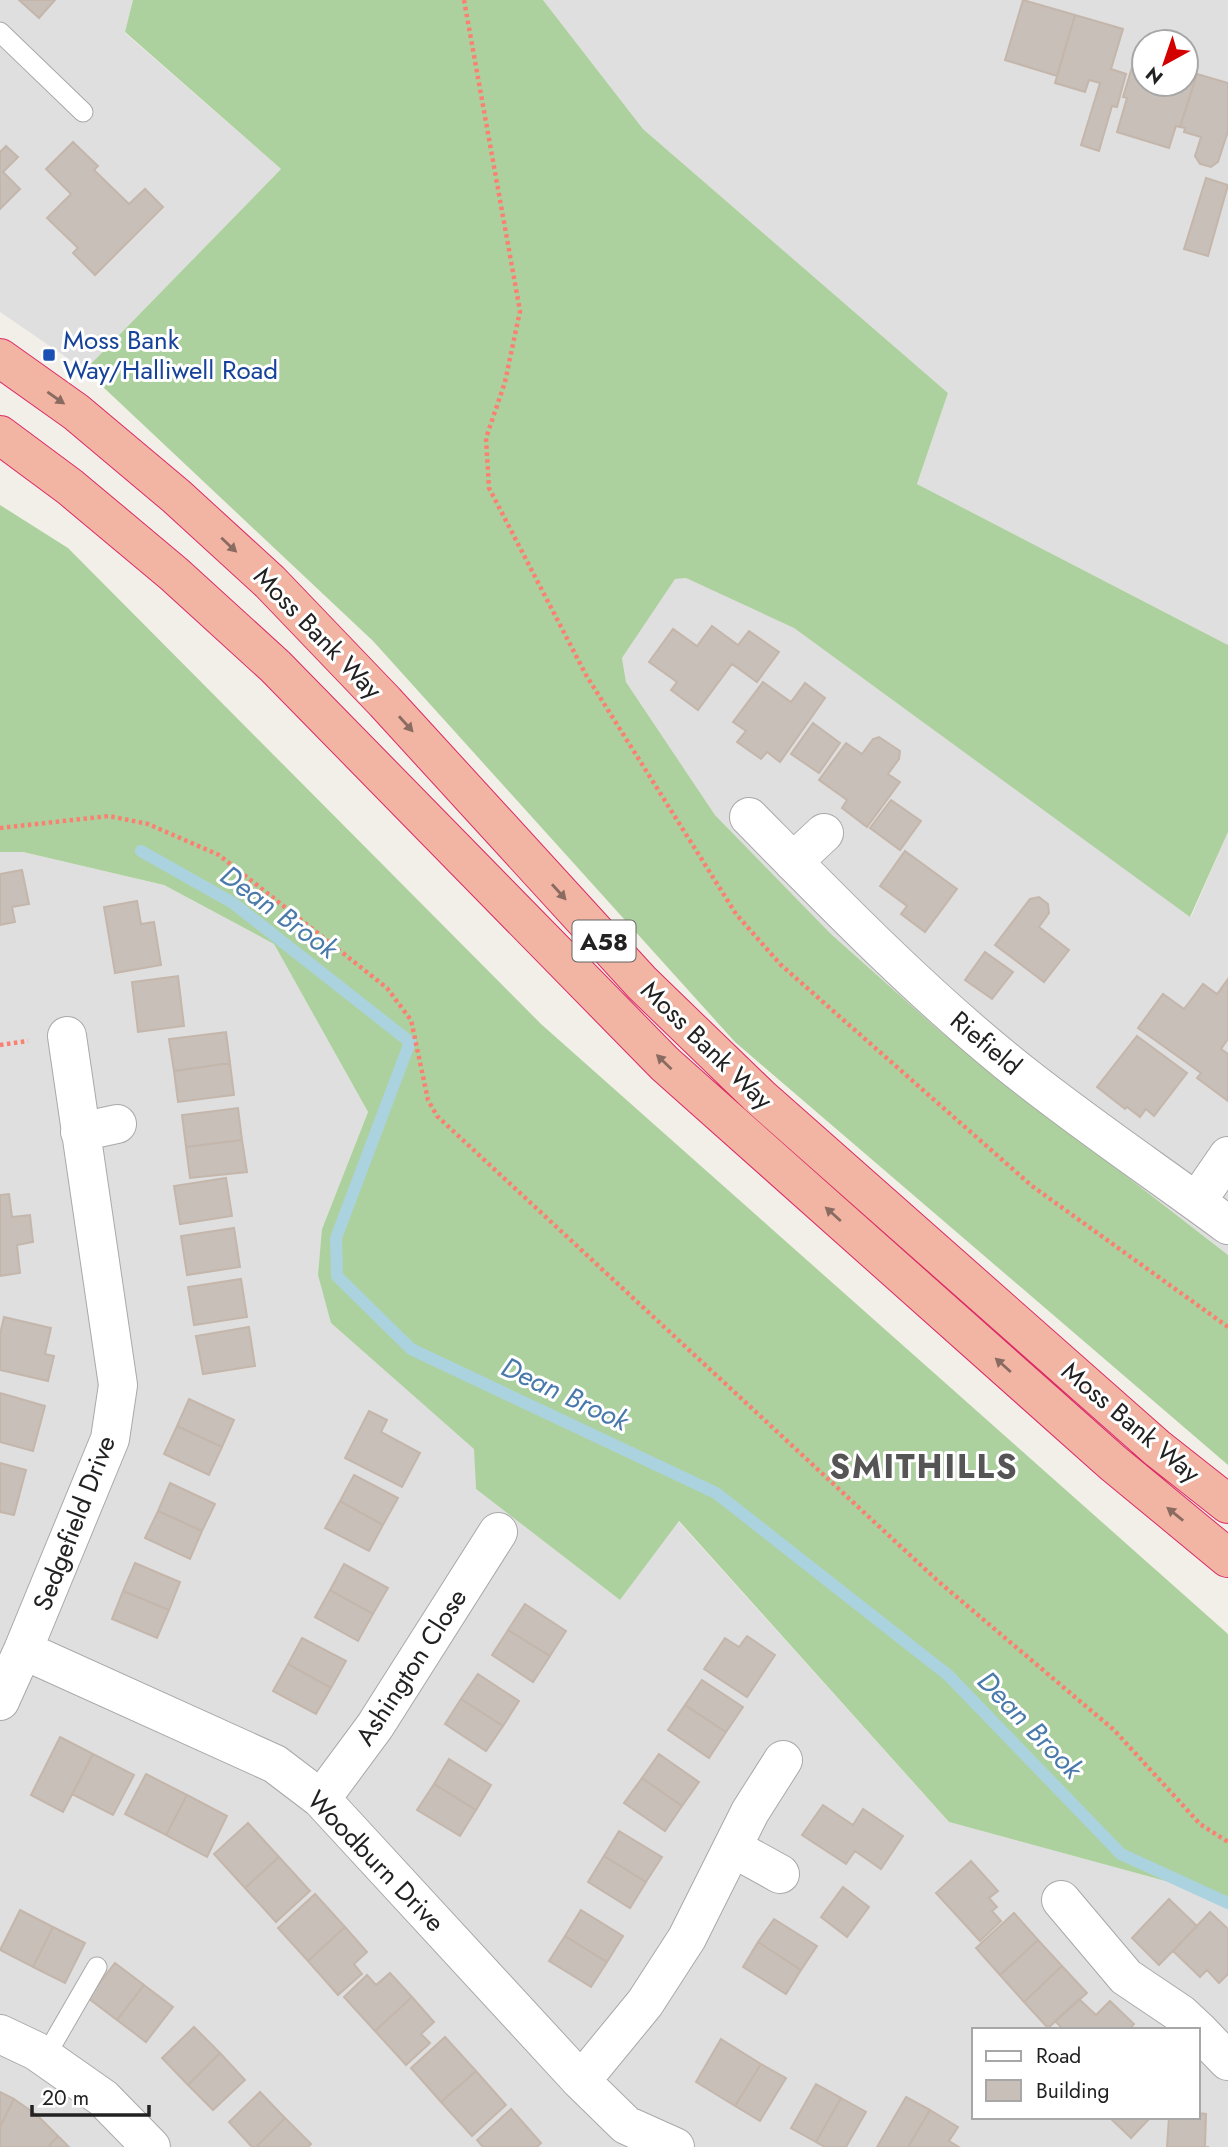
<svg xmlns="http://www.w3.org/2000/svg" width="1228" height="2147" font-family="Jost,sans-serif">
<style>
.residential{fill:#e0dfdf;fill-rule:evenodd}
.forest{fill:#add19e}
.lines{fill:none;stroke-linecap:round;stroke-linejoin:round}
.stream{stroke:#aad3df;stroke-width:12}
.building{fill:#c7bfb8;stroke:#c4b6ab;stroke-width:2}
.service-casing{stroke:#a9a9a9;stroke-width:21}
.minor-casing{stroke:#a9a9a9;stroke-width:40}
.trunk-casing{stroke:#dc2a67;stroke-width:40}
.path{stroke:#fa8072;stroke-width:4.5;stroke-dasharray:3.5 3.5;stroke-linecap:butt}
.service{stroke:#fff;stroke-width:19}
.minor{stroke:#fff;stroke-width:38}
.trunk{stroke:#f2b4a3;stroke-width:38}
.oneway{fill:#8a6b62}
.transit-dot{fill:#1a4fb4;stroke:#fff;stroke-width:2.5}
.labels{text-anchor:middle;dominant-baseline:central;stroke-width:6;stroke-linejoin:round;paint-order:stroke}
.shield{fill:#fff;stroke:#646464;stroke-width:2}
.shield-label{font-size:24px;font-weight:bold;fill:#222}
.transit-label{font-size:26px;fill:#164399;stroke:#fff;text-anchor:start}
.street-label{font-size:26px;fill:#222;stroke:#fff}
.water-label{font-size:28px;font-style:italic;fill:#4a7aab;stroke:#fff}
.district-label{font-size:33px;font-weight:bold;letter-spacing:2px;fill:#555;stroke:#fff}
</style>
<rect width="100%" height="100%" fill="#f2efe9"/>
<path class="residential" d="M0,0H133L125,33L281,169L85,370L0,312Z
M543,0H1228V645L917,484L948,393L643,129ZM1144,42H1186V84H1144Z
M685,577L794,628L1191,917L1228,832V1255L942,1033L831,934L715,815L626,682L622,658L675,578Z
M0,852H23L164,885L274,944L368,1112L322,1229L331,1323L475,1449L476,1489L620,1600L678,1521L949,1822L1228,1898V2147H0ZM974,2030H1198V2117H974Z"/>
<path class="forest" d="M133,0H543L643,129L948,393L917,484L1228,645V832L1190,917L794,628L686,578L675,579L622,658L626,682L715,815L831,934L942,1033L1228,1255V1465L735,1042L373,641L85,370L281,169L125,32Z
M0,505L68,548L541,1024L1228,1634V1898L949,1822L679,1521L620,1600L476,1489L474,1449L331,1323L318,1275L322,1229L368,1112L274,944L164,885L23,852H0Z"/>
<g class="lines">
<path class="stream" d="M141,851L233,903L410,1042L336,1238L337,1276L411,1349L716,1493L948,1675L1121,1854L1228,1903"/>
</g>
<path class="building" d="M19,0H55L39,18Z
M1023,0L1075,15L1057,76L1005,60Z
M1075,15L1123,29L1111,69L1126,74L1117,107L1112,106L1099,151L1081,145L1100,83L1089,80L1085,92L1055,83Z
M1136,54L1144,57V84H1186V70L1197,74L1180,127L1176,126L1169,148L1117,132L1127,98L1123,97Z
M1197,74L1228,83V131L1218,162L1211,167L1200,164L1195,156L1201,137L1184,132L1185,128L1180,127Z
M73,142L98,166L94,170L129,204L145,189L163,207L95,275L73,253L78,248L47,218L71,194L46,169Z
M6,146L18,157L3,172L20,189L0,209V152Z
M1206,178L1228,185L1208,256L1184,249Z
M712,626L738,645L749,631L779,652L757,682L732,664L698,710L671,690L677,682L649,662L673,629L697,646Z
M763,682L791,702L805,683L825,698L780,762L767,752L761,759L737,742L746,731L733,722Z
M813,723L840,743L819,773L791,754Z
M879,737L900,751L899,759L888,774L900,782L867,827L842,808L847,800L819,780L846,743L862,754L873,739Z
M891,800L921,821L900,850L870,828Z
M905,851L957,889L925,932L901,914L907,906L880,886Z
M22,870L29,904L12,907L15,922L0,925V874Z
M1039,897L1048,904L1049,913L1039,927L1069,950L1044,982L995,945L1030,899Z
M137,901L141,924L154,922L161,965L115,973L104,907Z
M985,952L1013,972L992,999L965,980Z
M178,976L184,1026L138,1032L132,982Z
M1228,979V1039L1221,1049L1228,1054V1101L1197,1078L1201,1073L1138,1028L1163,994L1184,1009L1203,984L1217,994Z
M226,1032L230,1063L174,1071L169,1039Z
M1137,1036L1187,1073L1154,1116L1146,1109L1140,1117L1127,1107L1125,1109L1097,1087Z
M230,1063L234,1095L178,1102L174,1071Z
M238,1108L242,1140L186,1147L182,1115Z
M242,1140L247,1172L190,1178L186,1147Z
M226,1178L232,1216L180,1224L174,1186Z
M9,1194L12,1217L30,1215L33,1242L17,1245L20,1273L0,1276V1195Z
M234,1228L240,1267L187,1275L181,1236Z
M241,1279L247,1317L194,1325L188,1287Z
M4,1317L51,1328L45,1354L54,1356L48,1381L0,1370V1334Z
M249,1327L255,1366L203,1374L196,1336Z
M0,1393L45,1406L33,1451L0,1442Z
M189,1399L234,1420L222,1447L177,1426Z
M369,1411L387,1420L381,1432L420,1453L402,1487L345,1458Z
M177,1426L222,1447L209,1475L164,1454Z
M0,1463L26,1470L14,1515L0,1512Z
M354,1475L398,1498L383,1525L340,1501Z
M170,1483L215,1504L202,1531L158,1511Z
M340,1501L383,1525L369,1551L325,1528Z
M158,1511L202,1531L190,1559L145,1538Z
M135,1563L180,1582L169,1610L123,1591Z
M344,1564L388,1588L373,1614L330,1590Z
M330,1590L373,1614L358,1641L315,1617Z
M123,1591L169,1610L157,1638L112,1619Z
M525,1604L566,1631L550,1656L508,1630Z
M508,1630L550,1656L533,1682L492,1655Z
M747,1636L775,1655L747,1697L704,1669L725,1638L739,1647Z
M302,1638L346,1661L331,1688L288,1664Z
M288,1664L331,1688L316,1714L273,1691Z
M478,1674L519,1701L503,1726L461,1699Z
M702,1680L743,1707L726,1732L685,1705Z
M461,1699L503,1726L486,1751L445,1724Z
M685,1705L726,1732L709,1758L668,1730Z
M60,1737L93,1754L63,1812L31,1795Z
M93,1754L134,1775L113,1815L72,1794Z
M659,1754L699,1782L682,1806L642,1778Z
M449,1759L491,1785L476,1810L434,1784Z
M146,1774L187,1795L166,1835L125,1814Z
M642,1778L682,1806L665,1831L624,1803Z
M434,1784L476,1810L460,1836L417,1810Z
M187,1795L227,1816L207,1857L166,1835Z
M823,1805L853,1825L863,1809L903,1836L881,1869L855,1851L846,1864L802,1835Z
M248,1823L279,1857L245,1888L214,1854Z
M619,1831L662,1857L646,1882L604,1856Z
M604,1856L646,1882L630,1908L588,1882Z
M279,1857L310,1891L276,1922L245,1888Z
M971,1861L998,1891L989,1898L997,1907L992,1911L1001,1921L980,1941L936,1893Z
M843,1887L869,1907L847,1937L821,1917Z
M315,1894L345,1927L308,1961L278,1928Z
M1169,1899L1197,1926L1159,1965L1132,1938Z
M20,1910L53,1927L33,1967L0,1950Z
M581,1910L623,1936L607,1962L565,1936Z
M1210,1912L1228,1929V1974L1219,1983L1207,1970L1200,1977L1173,1951Z
M1014,1913L1038,1940L1000,1975L976,1948Z
M774,1919L817,1946L801,1970L758,1942Z
M53,1927L85,1943L65,1983L33,1967Z
M345,1927L367,1952L354,1964L362,1974L338,1995L308,1961Z
M565,1936L607,1962L591,1987L549,1961Z
M1038,1940L1062,1966L1024,2002L1000,1975Z
M758,1942L801,1970L786,1994L743,1967Z
M115,1963L144,1985L117,2020L88,1998Z
M1062,1966L1087,1993L1048,2028L1024,2002Z
M390,1973L412,1997L375,2031L344,1997L367,1975L376,1985Z
M144,1985L173,2007L146,2042L117,2020Z
M412,1997L434,2022L421,2034L430,2043L406,2065L375,2031Z
M1079,1999L1096,2015L1110,2001L1134,2024L1129,2030H1064L1055,2021Z
M194,2027L220,2053L188,2085L162,2058Z
M445,2037L476,2071L441,2102L411,2068Z
M721,2039L761,2064L735,2106L696,2082Z
M220,2053L245,2080L213,2110L188,2085Z
M761,2064L786,2078L760,2121L735,2106Z
M476,2071L506,2105L472,2136L441,2102Z
M816,2084L841,2098L816,2142L791,2128Z
M0,2092L14,2099L0,2127Z
M260,2092L285,2118L256,2147H252L229,2122Z
M906,2097L930,2110L908,2147H877Z
M841,2098L866,2112L846,2147H825L816,2142Z
M14,2099L37,2115L58,2136L48,2147H0V2127Z
M511,2109L541,2143L537,2147H483L477,2140Z
M930,2110L958,2127L949,2141L959,2147H908Z
M1198,2113L1206,2114L1205,2147H1209H1167L1169,2117H1198Z
M1109,2117H1151L1131,2138Z
M285,2118L311,2144L308,2147H256Z
M58,2136L69,2147H48Z"/>
<g class="lines">
<defs>
<path id="service" d="M0,32L83,112
M45,2057L97,1967"/>
<path id="minor" d="M749,817C832,901 914,986 1006,1061C1077,1119 1154,1170 1228,1225
M793,862L824,833
M80,1132L117,1124
M1197,1201L1228,1156
M23,1650L275,1764L321,1799L581,2081L626,2125L675,2147
M0,1701L23,1650L110,1439L118,1385L67,1036
M321,1799L375,1726L498,1532
M733,1848L780,1874
M1061,1900L1126,1977L1181,2014L1198,2030
M1198,2030L1228,2061
M0,2034L36,2051L103,2098L151,2147
M581,2081L645,2003L687,1938L750,1812L783,1760"/>
<path id="trunk" d="M0,358L76,412L176,496L270,582L385,702L642,983L760,1097L1157,1448L1228,1504
M0,435L70,487L174,574L275,666L665,1064L1113,1463L1228,1558"/>
</defs>
<use href="#service" class="service-casing"/>
<use href="#minor" class="minor-casing"/>
<use href="#trunk" class="trunk-casing"/>
<path class="path" d="M464,0L520,311L505,382L486,438L489,488L586,675L736,914L781,965L1032,1186L1228,1327
M0,828L109,816L148,824L219,855L387,988L411,1020L428,1100L437,1116L939,1582L1114,1730L1200,1824L1228,1842
M0,1045L28,1041"/>
<use href="#service" class="service"/>
<use href="#minor" class="minor"/>
<use href="#trunk" class="trunk"/>
</g>
<defs><path id="oneway-solid" d="M-6-.8H1V-3.2L6.5 0L1 3.2V.8H-6Z" transform="scale(1.75)"/></defs>
<g class="oneway">
<use href="#oneway-solid" transform="translate(56 398) rotate(35)"/>
<use href="#oneway-solid" transform="translate(229 545) rotate(43)"/>
<use href="#oneway-solid" transform="translate(406 724) rotate(48)"/>
<use href="#oneway-solid" transform="translate(559 892) rotate(48)"/>
<use href="#oneway-solid" transform="translate(664 1062) rotate(-136)"/>
<use href="#oneway-solid" transform="translate(833 1214) rotate(-138)"/>
<use href="#oneway-solid" transform="translate(1003 1365) rotate(-138)"/>
<use href="#oneway-solid" transform="translate(1175 1514) rotate(-141)"/>
</g>
<rect class="transit-dot" x="42" y="348" width="14" height="14" rx="3.5"/>
<g class="labels">
<rect class="shield" x="572.5" y="920.5" width="63" height="41" rx="5"/>
<g class="shield-label">
<text x="604" y="941">A58</text>
</g>
<g class="transit-label">
<text x="63" y="340">Moss Bank<tspan x="63" dy="30">Way/Halliwell Road</tspan></text>
</g>
<g class="street-label">
<text transform="translate(318 633) rotate(46)">Moss Bank Way</text>
<text transform="translate(986 1043) rotate(40)">Riefield</text>
<text transform="translate(707 1045) rotate(44)">Moss Bank Way</text>
<text transform="translate(1131 1422) rotate(40)">Moss Bank Way</text>
<text transform="translate(74 1523) rotate(-69)">Sedgefield Drive</text>
<text transform="translate(411 1667) rotate(-57)">Ashington Close</text>
<text transform="translate(376 1861) rotate(46)">Woodburn Drive</text>
</g>
<g class="water-label">
<text transform="translate(279 912) rotate(36)">Dean Brook</text>
<text transform="translate(565 1394) rotate(25)">Dean Brook</text>
<text transform="translate(1030 1725) rotate(46)">Dean Brook</text>
</g>
<g class="district-label">
<text x="924" y="1466">SMITHILLS</text>
</g>
</g>
<rect x="972" y="2028" width="228" height="91" fill="#ffffff" stroke="#a7a7a7" stroke-width="2"/>
<rect x="986" y="2051" width="35" height="10" fill="#ffffff" stroke="#a7a7a7" stroke-width="2"/>
<text x="1036" y="2063" font-size="21" fill="#222222">Road</text>
<rect x="986" y="2080" width="35" height="21" fill="#c7bfb8" stroke="#a7a7a7" stroke-width="2"/>
<text x="1036" y="2098" font-size="21" fill="#222222">Building</text>
<g transform="translate(1165 63) rotate(220)"><circle r="33" fill="#ffffff" stroke="#a7a7a7" stroke-width="2"/>
<path d="M0-5L12 26L0 18L-12 26Z" fill="#d40000"/>
<text y="-10" font-size="19" font-weight="bold" text-anchor="middle" fill="#222222">N</text>
</g>
<path d="M32 2105v10h117v-10" fill="none" stroke="#222222" stroke-width="3.5"/>
<text x="42" y="2105" font-size="21" fill="#222222" stroke="#ffffff" stroke-width="5" paint-order="stroke">20 m</text>
</svg>
